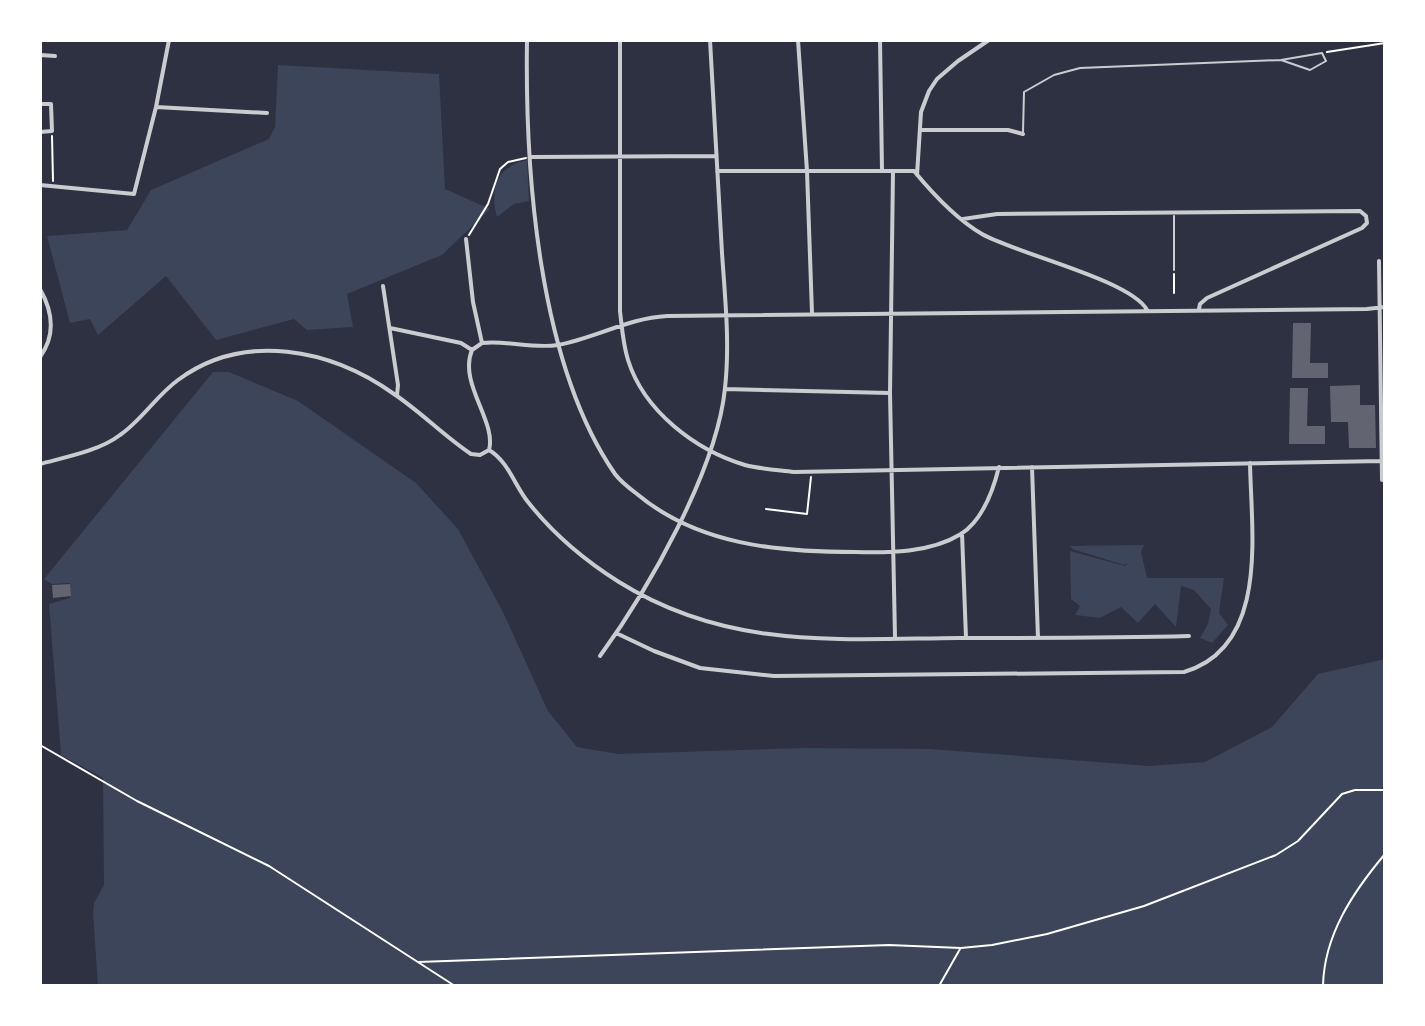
<svg xmlns="http://www.w3.org/2000/svg" width="1425" height="1026" font-family="Poppins,sans-serif">
<style>
.green{fill:#3c4559}
.building{fill:#626471}
.lines{fill:none;stroke-linecap:round;stroke-linejoin:round}
.path{stroke:#fff;stroke-width:2}
.service{stroke:#caccd0;stroke-width:2}
.minor{stroke:#caccd0;stroke-width:4}
</style>
<rect width="100%" height="100%" fill="#2d3142"/>
<path class="green" d="M278,65L439,74L445,189L490,209L442,255L347,294L353,327L307,330L294,319L216,340L166,276L98,335L90,319L70,323L47,236L127,230L151,190L269,139L275,127Z
M527,160L529,201L514,204L497,217C489,189 497,166 527,160Z
M213,372H229L298,401L416,483L458,529L503,612L548,711L577,747L618,754L802,748L930,749L1149,766L1205,762L1272,727L1318,674L1385,659V986H98L93,914L94,903L104,885L103,778L61,755L49,604L70,598V583L52,584L44,579Z
M1144,545L1141,552L1147,578H1224L1219,613L1228,625L1212,643L1200,638L1208,624L1211,609L1194,590L1181,586L1176,627L1155,604L1138,623L1121,607L1100,618L1075,615L1080,606L1071,599L1070,551L1125,566L1128,563L1124,565L1072,549L1070,546Z"/>
<path class="building" d="M1293,323H1311L1310,363H1328V378H1292Z
M1360,385V405H1375L1376,448H1349L1348,422H1331L1330,386Z
M1290,388H1308L1307,426H1325V444H1289Z
M70,584L71,596L53,598L52,585Z"/>
<g class="lines">
<path class="path" d="M1327,52L1385,43
M52,136L53,181
M469,235L488,204L500,169L508,162L526,158
M1174,293V274
M766,509L807,514L811,477
M40,745L137,801L269,866L455,986
M418,962L889,945L961,948L992,945L1047,934L1144,906L1276,855L1298,841L1342,794L1355,790H1385
M939,986L960,949
M1323,986C1324,935 1353,892 1385,854"/>
<path class="service" d="M1023,132L1024,92L1054,75L1080,68L1281,60L1322,53L1326,61L1310,70L1281,60
M1174,270V216"/>
<path class="minor" d="M527,40C525,172 538,363 615,474C621,482 629,488 637,494C698,545 778,552 855,552C889,553 930,553 961,534C983,520 993,491 999,467
M620,40V311C622,328 623,344 628,360C644,411 695,450 745,465C760,469 778,470 794,472L1383,461
M798,40L807,171L812,313
M880,40L882,171
M40,55L55,56
M40,104H51L52,131L40,132
M156,107L267,113
M922,130H1008L1023,134
M531,157L716,156
M717,171H914C933,194 956,219 982,234C1017,254 1131,280 1147,310
M893,172L890,393L895,637
M917,175L921,112L929,91L937,79L958,61L989,40
M40,185L134,194L156,107L169,40
M963,219L997,214L1360,211L1366,216L1367,223L1362,228L1207,298L1200,304L1199,309
M466,239L473,302L482,343
M1379,261L1382,480
M383,286L398,385L397,395
M40,289C53,312 56,335 40,357
M390,328L461,343L472,350
M482,343C507,340 532,349 558,345C595,338 629,318 667,316L1367,309L1385,307
M482,343L472,350C458,383 497,422 489,450
M725,389L890,393
M489,450C508,461 515,486 528,502C554,535 584,560 619,582C728,650 837,639 959,638C1036,638 1113,638 1189,636
M40,464C66,457 99,451 120,435C142,420 156,396 178,380C244,331 331,349 394,394C421,412 444,436 471,454L480,455L489,450
M1032,467L1038,638
M962,533L966,638
M616,633L654,651L700,668L774,676L1184,672C1270,647 1251,531 1250,463
M600,656C648,590 717,470 725,388C730,343 725,298 722,253C718,182 714,111 710,40"/>
</g>
<rect width="1425" height="1026" fill="none" stroke="#ffffff" stroke-width="84"/>
</svg>
